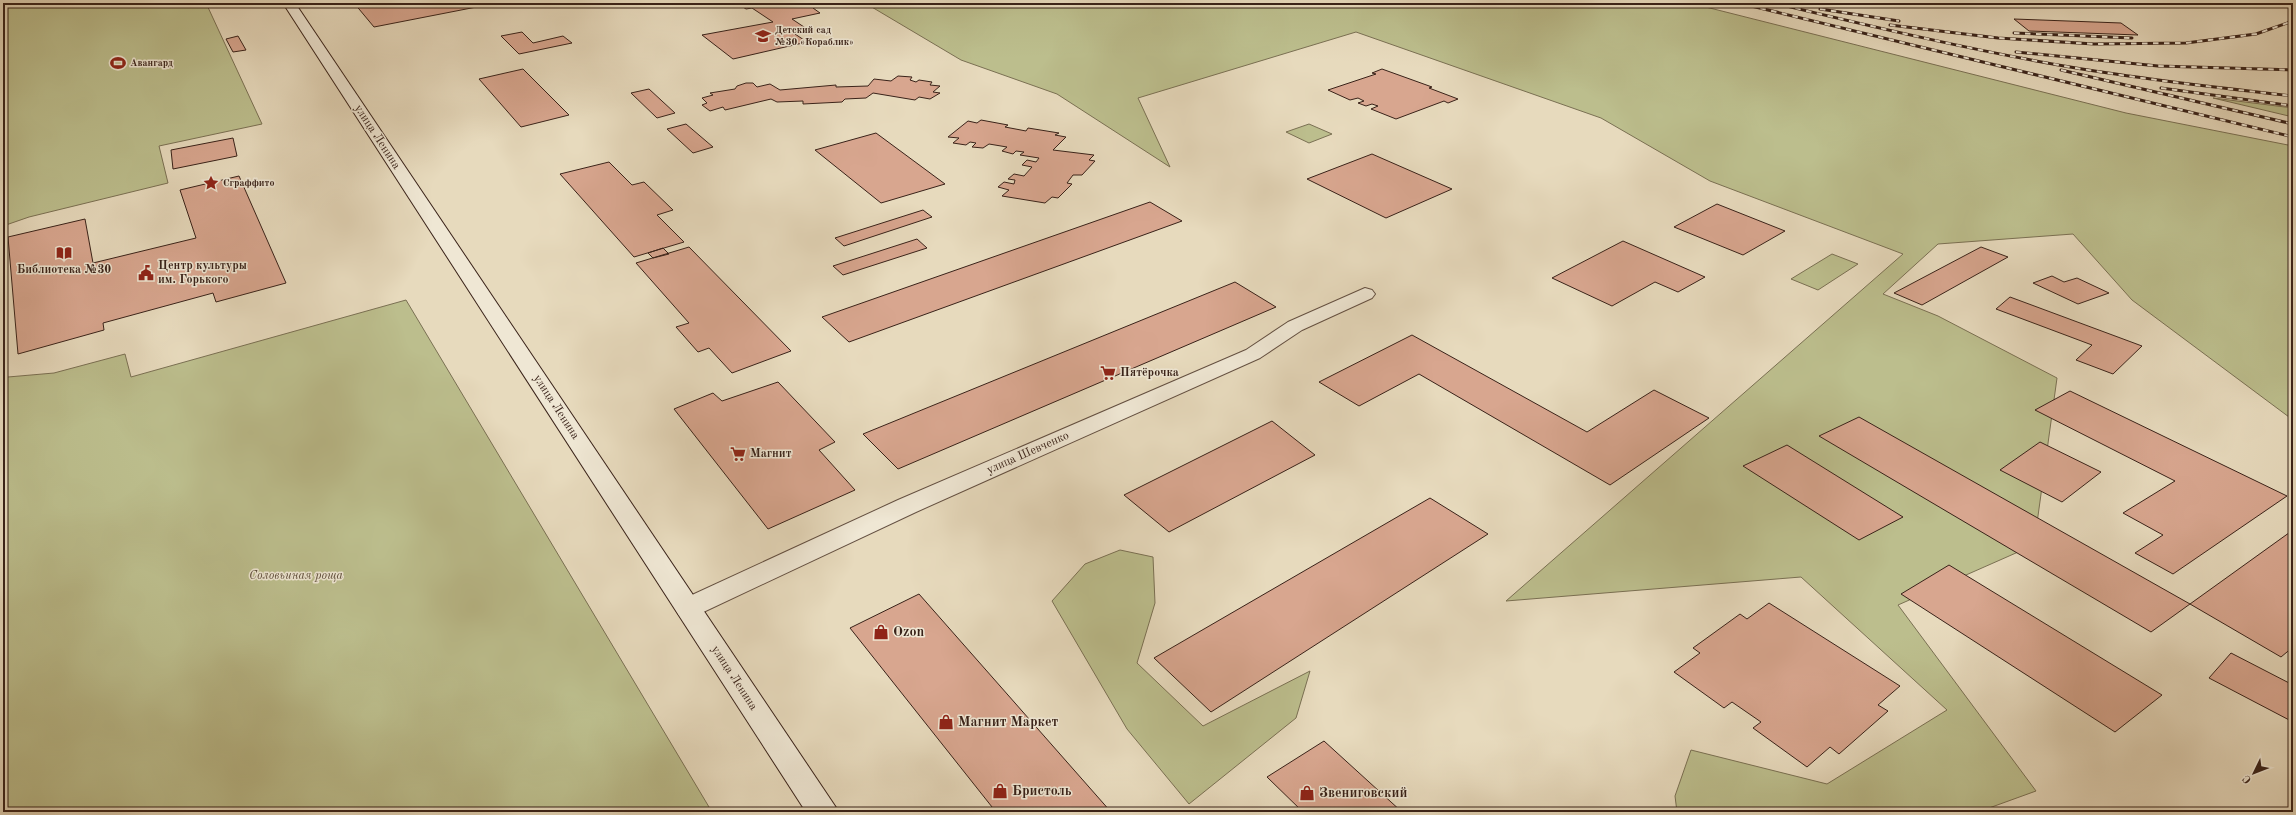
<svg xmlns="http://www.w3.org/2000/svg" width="2296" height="815" font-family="'Old Standard TT',serif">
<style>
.green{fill:#bcbe8d;stroke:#7a7053}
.building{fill:#d8a68f;stroke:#392219}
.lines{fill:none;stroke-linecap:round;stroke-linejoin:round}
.street-casing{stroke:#645042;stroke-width:2}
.secondary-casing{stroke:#392219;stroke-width:2}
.street{fill:#efe7d4;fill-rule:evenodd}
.secondary{fill:#efe7d4;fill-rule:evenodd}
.rail-casing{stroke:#392219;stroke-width:3}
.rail{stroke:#efe7d4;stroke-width:2;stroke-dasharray:5.5;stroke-linecap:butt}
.labels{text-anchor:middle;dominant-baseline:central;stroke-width:3;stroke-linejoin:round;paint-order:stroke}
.far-poi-label{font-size:10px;font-weight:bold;fill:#392219;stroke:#efe7d4;text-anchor:start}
.street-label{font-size:12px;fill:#392219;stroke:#efe7d4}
.poi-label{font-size:12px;font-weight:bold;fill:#392219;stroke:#efe7d4;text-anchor:start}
.park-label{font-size:12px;font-style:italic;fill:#5a4936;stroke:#efe7d4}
.near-poi-label{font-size:14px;font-weight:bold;fill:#392219;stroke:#efe7d4;text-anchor:start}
</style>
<rect width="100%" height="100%" fill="#e7dabd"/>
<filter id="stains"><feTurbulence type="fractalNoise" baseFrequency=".005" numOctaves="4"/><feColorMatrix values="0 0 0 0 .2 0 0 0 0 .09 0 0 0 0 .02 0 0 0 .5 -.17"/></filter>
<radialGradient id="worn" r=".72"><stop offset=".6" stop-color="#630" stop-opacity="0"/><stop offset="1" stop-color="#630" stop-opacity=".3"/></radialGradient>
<path class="green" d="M3,3H206L262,124L159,146L168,183L29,217L3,226Z
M865,3H1690L2126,113L2293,146V420L2132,300L2073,234L1938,244L1883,294L1938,316L2057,378L2034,545L1898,605L2036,791L1978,812H1677L1675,796L1691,750L1827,784L1947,710L1801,577L1506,601L1903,254L1710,181L1601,118L1356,32L1138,98L1170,167L1057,94L961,60Z
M2213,98L2293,108V117Z
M1309,124L1332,134L1309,143L1286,132Z
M1832,254L1858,264L1818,290L1791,279Z
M406,300L712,812H3V373L8,377L54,373L125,354L131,377Z
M1120,550L1153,557L1155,603L1137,663L1203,726L1310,671L1296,718L1189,804L1127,729L1052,601L1085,564Z"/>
<path class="building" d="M354,3H405L408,6L422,3H497L374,27Z
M737,3H838L813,8L820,13L792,19L810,31L795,34L807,42L733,59L702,35L773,22L752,8L746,9Z
M2014,19L2121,23L2138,35L2029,31Z
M522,32L533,43L563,36L572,43L519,54L501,36Z
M238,36L246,50L233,52L226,39Z
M523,69L569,115L521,127L479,79Z
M1382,69L1432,87L1429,88L1458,99L1448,103L1444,101L1396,119L1371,109L1378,106L1372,104L1366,106L1358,103L1364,101L1358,98L1350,100L1328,90L1376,74L1372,73Z
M898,76L912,77L910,80L916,82L919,80L932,82L930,85L940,86L933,92L940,93L930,99L919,97L915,100L873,93L866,98L845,99L842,102L803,104V101L777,102L771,99L725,110L723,107L710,111L702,105L707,103L702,98L713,95L710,93L735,89L737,86L746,83H753L757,87L770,84L780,90L836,85V87L868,86L874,79L891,81Z
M649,89L675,113L657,118L631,93Z
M981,120L1008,125L1005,127L1026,131L1028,128L1059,133L1055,135L1066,137L1053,150L1094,155L1089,160L1095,161L1082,175H1073L1067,183L1072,184L1058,198L1052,197L1045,203L1002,196L1009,190L998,187L1004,182L1014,184L1015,180L1008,179L1014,174L1024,176L1032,167L1022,165L1027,160L1036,162L1039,158L1020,155L1024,152L1016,151L1013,154L1002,151L1007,147L989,144L983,148L972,147L976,143L970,142L966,145L953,143L959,138L948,137L968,121L977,123Z
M686,124L713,147L693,153L667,129Z
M876,133L945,184L881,203L815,150Z
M233,138L237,156L173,169L171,150Z
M1372,154L1452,189L1386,218L1307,179Z
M609,162L632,185L644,182L673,210L657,215L684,242L634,257L560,174Z
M239,176L286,283L216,302L213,293L103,323L104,330L18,354L8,237L85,219L93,263L196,238L180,190Z
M1150,202L1182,221L849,342L822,317Z
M1717,204L1785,231L1743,255L1674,227Z
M923,210L932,217L844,246L835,238Z
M917,239L927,248L843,275L833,266Z
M1623,241L1705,277L1678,292L1655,282L1612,306L1552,278Z
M689,247L791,351L732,373L709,348L698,352L676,327L689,323L636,263Z
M1981,247L2008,257L1922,305L1894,293Z
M663,248L669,254L653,258L648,253Z
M2052,276L2064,282L2077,278L2109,293L2078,304L2033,283Z
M1235,282L1276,307L898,469L863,434Z
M2010,297L2142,346L2113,374L2076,360L2092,345L1996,309Z
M1412,335L1587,432L1654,390L1709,418L1610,485L1419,374L1359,406L1319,382Z
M778,382L835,442L819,450L855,490L768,529L674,409L713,393L722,401Z
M2070,391L2287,496L2173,574L2135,553L2163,535L2123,513L2175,481L2035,410Z
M1859,417L2190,604L2151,632L1819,436Z
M1272,421L1315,455L1169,532L1124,495Z
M2040,442L2101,472L2062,502L2000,470Z
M1787,445L1903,517L1859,540L1743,466Z
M1430,498L1488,534L1211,712L1154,658Z
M2293,530V647L2281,657L2190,604Z
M1949,565L2162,695L2115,732L1901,594Z
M919,594L1111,812H996L850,628Z
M1769,603L1900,686L1878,705L1888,711L1839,754L1830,747L1807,767L1753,728L1761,722L1732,702L1724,708L1674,672L1700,653L1693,648L1740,614L1747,619Z
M2231,653L2293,685V722L2209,678Z
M1324,741L1402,812H1303L1267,777Z"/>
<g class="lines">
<defs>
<path id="street" d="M1365,288L1372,290L1375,294L1372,298L1302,330L1260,358L916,512L697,615L688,618L679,615L675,608L679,601L898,500L1246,350L1288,322Z"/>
<path id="secondary" d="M283,3H295L839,812H806Z"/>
</defs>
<use href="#street" class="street-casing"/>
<use href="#secondary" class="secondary-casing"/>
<use href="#street" class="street"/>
<use href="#secondary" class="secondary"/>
<defs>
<path id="rail" d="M1739,3L2293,137
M1774,3C1874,27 1975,51 2076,68C2148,80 2221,88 2293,96
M1820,9L1899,21
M1890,25L1998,38L2094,44L2186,43L2256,34L2293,21
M2014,33L2132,38
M2016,52L2158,66L2293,70
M2061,70L2293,124
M2161,88L2293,106"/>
</defs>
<use href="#rail" class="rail-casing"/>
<use href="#rail" class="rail"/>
</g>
<defs>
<symbol id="school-bare" viewBox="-9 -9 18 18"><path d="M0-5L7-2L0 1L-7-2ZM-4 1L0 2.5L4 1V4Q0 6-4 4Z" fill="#8f2418" stroke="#efe7d4" stroke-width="2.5" paint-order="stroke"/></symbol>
<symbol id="stadium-bare" viewBox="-9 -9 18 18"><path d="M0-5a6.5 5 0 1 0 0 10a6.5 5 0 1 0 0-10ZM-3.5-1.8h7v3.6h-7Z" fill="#8f2418" stroke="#efe7d4" stroke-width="2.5" paint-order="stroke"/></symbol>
<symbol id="sight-bare" viewBox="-9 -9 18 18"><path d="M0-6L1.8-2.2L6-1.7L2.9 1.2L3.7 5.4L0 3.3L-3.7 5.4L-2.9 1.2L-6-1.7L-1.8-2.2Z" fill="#8f2418" stroke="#efe7d4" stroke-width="2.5" paint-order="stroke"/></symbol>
<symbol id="library-bare" viewBox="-9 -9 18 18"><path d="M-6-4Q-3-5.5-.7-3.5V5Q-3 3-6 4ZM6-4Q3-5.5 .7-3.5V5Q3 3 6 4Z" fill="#8f2418" stroke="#efe7d4" stroke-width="2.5" paint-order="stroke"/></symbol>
<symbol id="civic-bare" viewBox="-9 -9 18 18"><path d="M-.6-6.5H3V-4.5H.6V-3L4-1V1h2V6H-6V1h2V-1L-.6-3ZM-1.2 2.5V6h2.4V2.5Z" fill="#8f2418" stroke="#efe7d4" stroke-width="2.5" paint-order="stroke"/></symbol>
<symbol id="supermarket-bare" viewBox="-9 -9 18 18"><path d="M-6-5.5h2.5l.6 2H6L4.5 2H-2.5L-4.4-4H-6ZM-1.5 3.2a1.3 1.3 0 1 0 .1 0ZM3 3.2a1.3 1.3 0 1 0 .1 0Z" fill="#8f2418" stroke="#efe7d4" stroke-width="2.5" paint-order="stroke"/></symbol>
<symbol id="shop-bare" viewBox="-9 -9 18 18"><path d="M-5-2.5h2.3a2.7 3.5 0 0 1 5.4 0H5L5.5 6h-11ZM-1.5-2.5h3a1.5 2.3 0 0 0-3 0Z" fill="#8f2418" stroke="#efe7d4" stroke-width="2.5" paint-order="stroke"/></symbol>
</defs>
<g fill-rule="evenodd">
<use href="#school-bare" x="752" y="25" width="22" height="22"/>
<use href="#stadium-bare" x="107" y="52" width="22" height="22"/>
<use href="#sight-bare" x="200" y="172" width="22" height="22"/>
<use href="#library-bare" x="53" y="242" width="22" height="22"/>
<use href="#civic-bare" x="135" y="262" width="22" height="22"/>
<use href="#supermarket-bare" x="1097" y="362" width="22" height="22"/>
<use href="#supermarket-bare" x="727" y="443" width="22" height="22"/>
<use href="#shop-bare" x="870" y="621" width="22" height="22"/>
<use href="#shop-bare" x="935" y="711" width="22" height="22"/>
<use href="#shop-bare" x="989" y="780" width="22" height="22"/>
<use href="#shop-bare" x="1296" y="782" width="22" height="22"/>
</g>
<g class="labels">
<g class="far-poi-label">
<text x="775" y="30">Детский сад<tspan x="775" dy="12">№30 «Кораблик»</tspan></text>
<text x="130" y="63">Авангард</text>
<text x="223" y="183">Сграффито</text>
</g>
<g class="street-label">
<text transform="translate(377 137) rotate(57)">улица Ленина</text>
<text transform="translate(556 407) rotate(57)">улица Ленина</text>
<text transform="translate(1028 453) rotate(-24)">улица Шевченко</text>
<text transform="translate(734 678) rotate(57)">улица Ленина</text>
</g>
<g class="poi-label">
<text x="158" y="266">Центр культуры<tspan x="158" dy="14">им. Горького</tspan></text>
<text x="64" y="270" text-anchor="middle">Библиотека №30</text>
<text x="1120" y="373">Пятёрочка</text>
<text x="750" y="454">Магнит</text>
</g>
<g class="park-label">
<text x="296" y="576">Соловьиная роща</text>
</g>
<g class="near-poi-label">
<text x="893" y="632">Ozon</text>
<text x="958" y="722">Магнит Маркет</text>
<text x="1012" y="791">Бристоль</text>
<text x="1319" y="793">Звениговский</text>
</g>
</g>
<rect width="2296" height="815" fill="none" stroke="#e7dabd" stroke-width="16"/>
<rect x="4" y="4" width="2288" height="807" fill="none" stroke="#392219" stroke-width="2"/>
<rect x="8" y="8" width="2280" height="799" fill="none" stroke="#392219"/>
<g transform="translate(2254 773) rotate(227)" stroke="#efe7d4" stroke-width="3" paint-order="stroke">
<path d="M0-3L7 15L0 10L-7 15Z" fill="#392219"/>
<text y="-6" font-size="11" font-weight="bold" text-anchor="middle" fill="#392219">С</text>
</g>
<rect width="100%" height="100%" filter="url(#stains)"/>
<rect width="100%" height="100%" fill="url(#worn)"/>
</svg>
